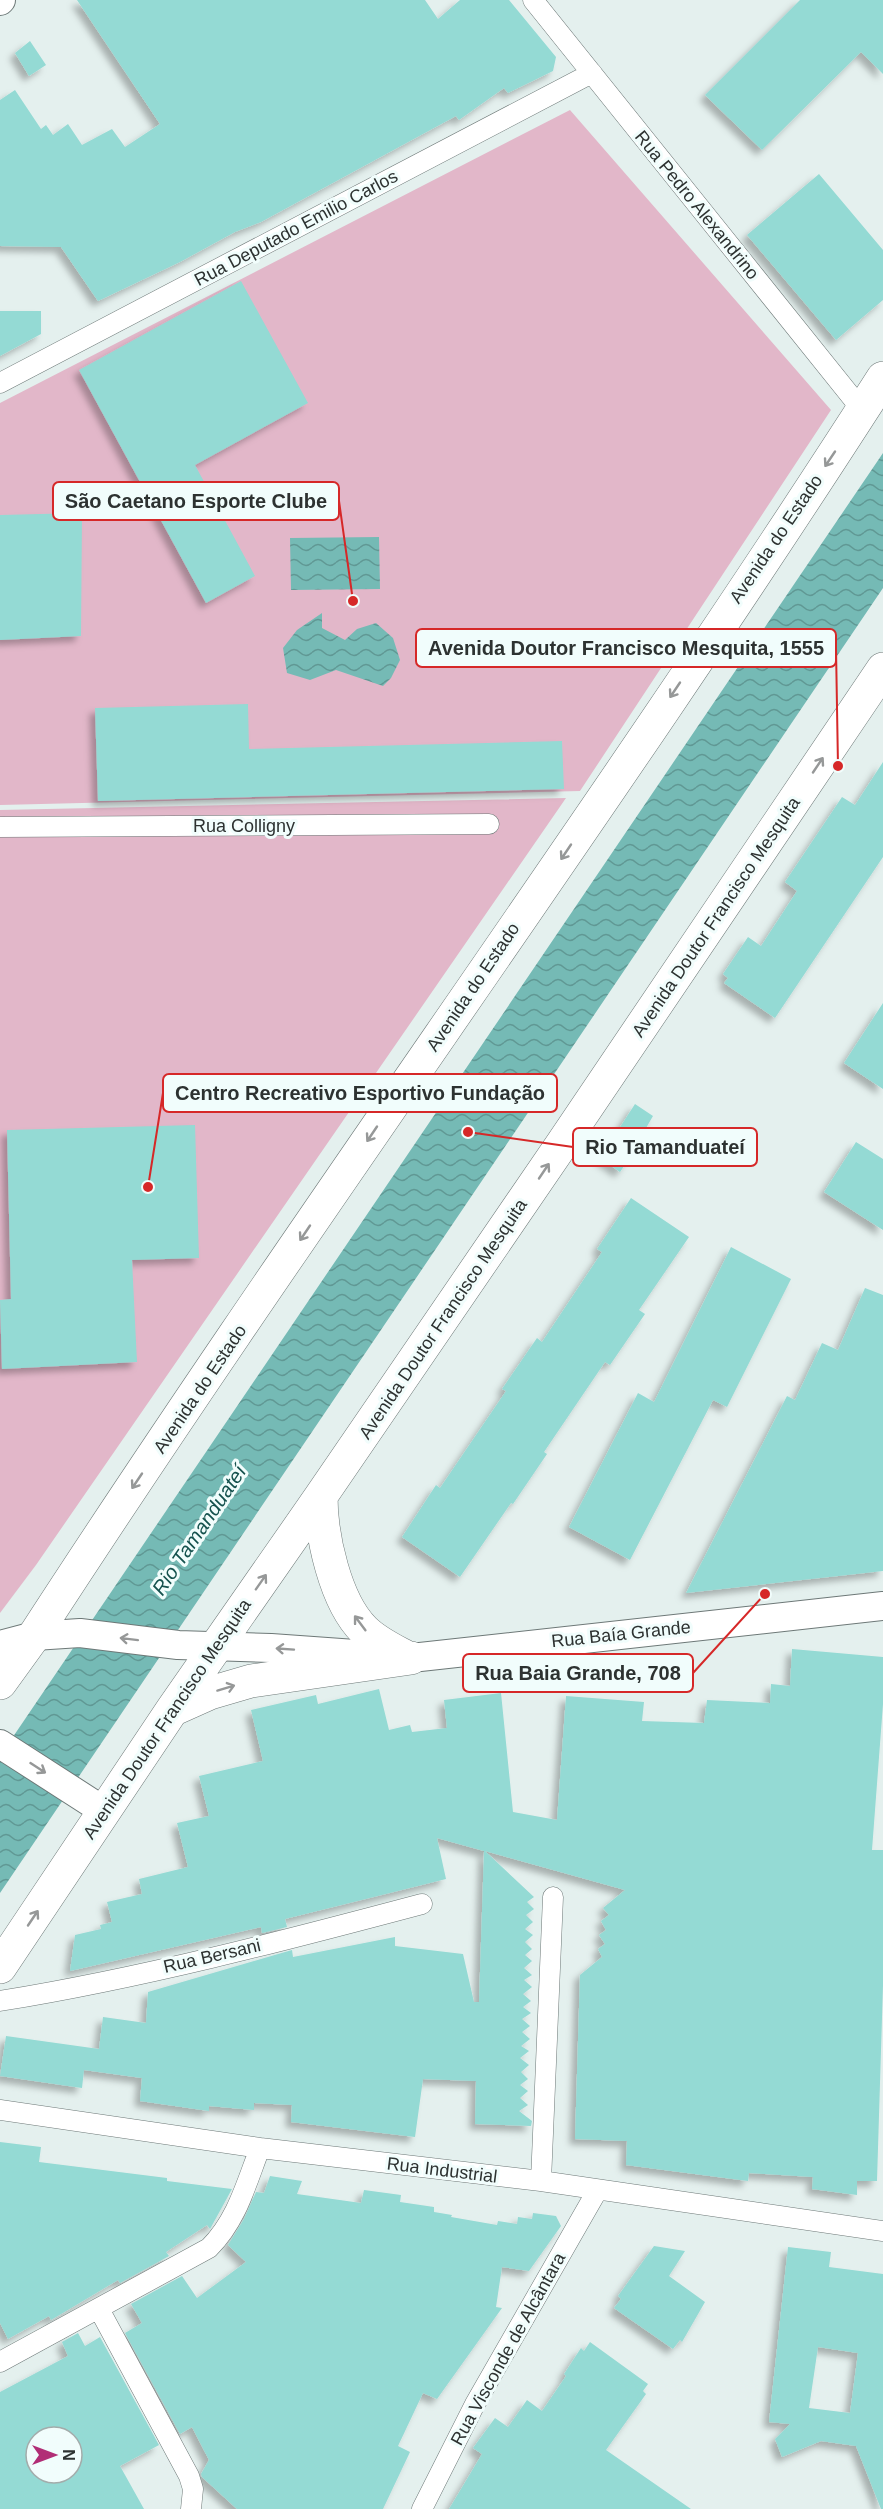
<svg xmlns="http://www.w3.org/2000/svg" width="883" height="2509" font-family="Helvetica,sans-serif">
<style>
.pitch{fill:#e2b7c9}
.water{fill:url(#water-waves)}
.building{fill:#94dad4;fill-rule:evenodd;filter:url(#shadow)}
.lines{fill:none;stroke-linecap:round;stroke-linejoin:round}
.street-casing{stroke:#6d7877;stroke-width:21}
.secondary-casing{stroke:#6d7877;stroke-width:30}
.highway-casing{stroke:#6d7877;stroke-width:34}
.street{stroke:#fff;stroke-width:20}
.secondary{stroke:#fff;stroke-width:28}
.highway{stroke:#fff;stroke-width:33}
.oneway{stroke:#969898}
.labels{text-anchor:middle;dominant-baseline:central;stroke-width:6;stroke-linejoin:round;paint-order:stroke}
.street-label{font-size:18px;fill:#2d3231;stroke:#f1fdfc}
.water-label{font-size:20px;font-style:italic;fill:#15524e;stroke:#f1fdfc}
.leader{fill:none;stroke:#d62828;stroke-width:2}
.callout-dot{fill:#d62828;stroke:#f1fdfc;stroke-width:2}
.callout{fill:#f1fdfc;stroke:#d62828;stroke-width:2}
.callout-label{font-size:20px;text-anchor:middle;font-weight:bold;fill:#2d3231}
</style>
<defs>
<pattern id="water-waves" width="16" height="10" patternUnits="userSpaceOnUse" patternTransform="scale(1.5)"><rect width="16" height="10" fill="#75bab5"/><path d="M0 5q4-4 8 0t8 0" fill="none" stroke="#609894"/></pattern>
<filter id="shadow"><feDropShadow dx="-5.5" dy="5.5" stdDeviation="3" flood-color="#0004"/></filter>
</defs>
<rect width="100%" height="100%" fill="#e4f0ee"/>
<path class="pitch" d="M570,110L831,410L580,791L0,805V403Z
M566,798L36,1565L0,1613V810Z"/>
<path class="water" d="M883,453V588L0,1893V1756Z
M379,537L380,589L291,590L290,538Z
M322,613V628L345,640L357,629L376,623L393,638L400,660L391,678L383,686L336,670L310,680L287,673L283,648L297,630Z"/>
<path class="building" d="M77,0H425L438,19L460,0H509L556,57L553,71L508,93L504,88L459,120L456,116L261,222L235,232L180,262L98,301L61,247L0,246V100L15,90L41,129L46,125L53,135L68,124L82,145L112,129L125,147L160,124Z
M800,0H883V74L861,52L762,150L705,95Z
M30,41L46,65L29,76L15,53Z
M819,174L883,250V300L836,340L747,235Z
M241,281L308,403L195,465L255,576L206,603L79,370Z
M0,311H41V334L0,356Z
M82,513L81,636L0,640V515Z
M248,704L249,749L562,741L564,789L98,801L95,708Z
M883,762V857L775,1018L724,983L728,978L723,974L748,937L761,946L797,891L785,882L842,797L855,805Z
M883,1003V1089L844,1063Z
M635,1104L653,1116L639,1140L641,1141L620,1172L600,1158Z
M195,1125L199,1258L132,1260L137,1362L2,1369L0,1300L11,1299L7,1130Z
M856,1142L883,1159V1230L824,1192Z
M631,1198L689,1237L639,1310L645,1314L610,1365L605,1362L544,1452L547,1454L513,1504L511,1503L460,1577L402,1537L436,1485L440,1488L506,1391L502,1389L537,1338L542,1342L602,1252L597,1249Z
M731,1247L791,1279L727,1407L713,1400L630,1560L569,1527L638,1393L654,1402Z
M865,1288L883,1295V1571L686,1593L787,1396L795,1400L822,1343L838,1350Z
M792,1649L883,1657V1704L872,1850H883V1985L877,2181H857V2195L812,2189L813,2177L749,2173L748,2181L626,2165L627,2141L575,2139L580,1975L602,1957L598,1949L605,1944L599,1935L606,1930L601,1921L609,1915L603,1908L625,1890L485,1851L534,1897L527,1902L534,1909L526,1915L533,1922L525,1929L533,1935L525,1942L532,1949L525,1955L532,1961L524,1968L532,1975L524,1980L532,1987L523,1994L531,2001L523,2007L531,2013L522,2019L530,2026L522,2032L530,2039L521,2046L529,2051L520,2058L529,2065L521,2072L528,2079L520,2085L528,2091L520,2098L528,2105L519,2111L532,2121L531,2126L475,2124L476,2081L423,2079L415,2137L291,2122L292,2105L254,2103V2110L209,2106V2111L140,2101L142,2078L84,2070L82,2088L0,2076L6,2036L99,2049L103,2017L146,2023L148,1992L292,1950L293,1957L395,1937V1946L463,1954L474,2002H479L484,1851L437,1838L446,1879L285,1919L287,1927L262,1933L261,1927L70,1971L75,1935L101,1929L100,1925L112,1922L107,1902L142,1894L139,1879L188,1867L177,1823L209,1816L199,1776L263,1761L251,1710L316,1695L318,1704L379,1689L389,1730L410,1725L412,1732L447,1728L444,1700L501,1693L513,1812L557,1820L566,1696L644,1702L642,1721L704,1723L707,1700L770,1703L771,1684L790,1686Z
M0,2142L41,2147L39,2162L167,2178V2181L232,2189L210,2229L207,2225L166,2252L169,2256L120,2283L118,2280L51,2320L49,2316L8,2339L0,2323Z
M270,2176L302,2181L297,2194L361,2203L364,2190L401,2195L400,2202L434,2207V2212L452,2215L451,2217L497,2225L498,2221L517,2224L518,2217L532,2219L533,2213L556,2216L561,2226L529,2271L502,2267L496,2307L502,2308L437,2399L423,2393L398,2446L410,2452L383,2509H237L202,2477L201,2474L209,2460L192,2427L180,2434L125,2333L142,2323L131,2304L182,2276L197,2298L246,2262L228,2245L244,2219L256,2192L264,2193Z
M654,2246L685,2251L669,2276L705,2302L682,2342L680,2340L673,2349L614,2308L621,2299L618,2296Z
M788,2247L831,2252L829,2267L883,2274V2509H881L856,2446L821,2441L782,2457L775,2439L790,2424L769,2422ZM818,2347L858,2353L850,2413L809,2408Z
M78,2333L85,2346L100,2337L159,2445L120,2466L144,2509H0V2392L68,2356L62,2342ZM36,2437H72V2473H36Z
M590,2342L648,2384L643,2391L646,2394L606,2450L691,2509H449L482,2454L473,2448L495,2418L508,2427L527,2400L542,2411L566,2376L564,2374L581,2348L584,2351Z"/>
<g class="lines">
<defs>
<path id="street" d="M533,0L862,410
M0,383L592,73
M0,827L489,824
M0,2001C142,1978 283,1941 422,1904
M0,2110L260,2148L541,2181L883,2231
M541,2181L553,1897
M99,2309L189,2476L193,2489L191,2509
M0,2362L209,2248C237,2220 246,2184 260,2148
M422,2509L475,2404L597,2191"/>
<path id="secondary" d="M0,1L1,0
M0,1645L34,1636L80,1633L178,1645L271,1648L411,1658L883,1606
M0,1744L104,1811"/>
<path id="highway" d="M321,1496C321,1536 335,1601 364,1630C376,1642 391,1649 406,1657
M0,1683L34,1636C309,1212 610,804 883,378
M172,1710L210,1693L251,1681L411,1658
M0,1967L172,1710L321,1496L562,1144L883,669"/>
</defs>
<use href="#street" class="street-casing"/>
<use href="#secondary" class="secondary-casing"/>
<use href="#highway" class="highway-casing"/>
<use href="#street" class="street"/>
<use href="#secondary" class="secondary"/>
<use href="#highway" class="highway"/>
</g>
<defs><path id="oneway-shaft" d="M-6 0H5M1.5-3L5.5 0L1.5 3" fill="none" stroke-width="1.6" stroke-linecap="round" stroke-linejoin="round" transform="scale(1.5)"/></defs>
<g class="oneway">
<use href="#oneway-shaft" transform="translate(830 459) rotate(124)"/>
<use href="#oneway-shaft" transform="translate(675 690) rotate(124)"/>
<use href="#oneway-shaft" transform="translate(818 765) rotate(-56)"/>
<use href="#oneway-shaft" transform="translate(566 852) rotate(124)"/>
<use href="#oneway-shaft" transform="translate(372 1134) rotate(124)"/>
<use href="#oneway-shaft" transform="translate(544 1171) rotate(-56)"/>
<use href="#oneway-shaft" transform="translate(305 1233) rotate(124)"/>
<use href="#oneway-shaft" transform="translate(137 1481) rotate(124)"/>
<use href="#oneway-shaft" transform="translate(261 1582) rotate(-55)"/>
<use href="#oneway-shaft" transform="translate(360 1623) rotate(-127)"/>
<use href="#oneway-shaft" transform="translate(129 1639) rotate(-173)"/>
<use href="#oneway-shaft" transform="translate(285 1649) rotate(-176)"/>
<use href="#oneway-shaft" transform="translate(226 1688) rotate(-17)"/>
<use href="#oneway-shaft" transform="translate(38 1768) rotate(33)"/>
<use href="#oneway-shaft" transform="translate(33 1918) rotate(-56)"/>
</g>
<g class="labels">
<g class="street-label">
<text transform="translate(697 205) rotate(51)">Rua Pedro Alexandrino</text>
<text transform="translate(296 228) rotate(-28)">Rua Deputado Emilio Carlos</text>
<text transform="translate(776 539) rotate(-56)">Avenida do Estado</text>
<text x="244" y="826">Rua Colligny</text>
<text transform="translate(716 917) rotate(-56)">Avenida Doutor Francisco Mesquita</text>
<text transform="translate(473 987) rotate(-56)">Avenida do Estado</text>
<text transform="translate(443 1319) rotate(-56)">Avenida Doutor Francisco Mesquita</text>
<text transform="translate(200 1389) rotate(-56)">Avenida do Estado</text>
<text transform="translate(621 1634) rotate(-6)">Rua Baía Grande</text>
<text transform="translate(167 1719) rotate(-56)">Avenida Doutor Francisco Mesquita</text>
<text transform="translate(212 1956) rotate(-13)">Rua Bersani</text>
<text transform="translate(442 2170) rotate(7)">Rua Industrial</text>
<text transform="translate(508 2349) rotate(-61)">Rua Visconde de Alcântara</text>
</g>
<g class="water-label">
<text transform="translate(199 1530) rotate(-56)">Rio Tamanduateí</text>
</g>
</g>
<path class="leader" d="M353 601L339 501M838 766L836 648M148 1187L163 1093M468 1132L573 1147M765 1594L693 1673"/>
<g class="callout-dot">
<circle cx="353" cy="601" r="6"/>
<circle cx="838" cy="766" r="6"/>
<circle cx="148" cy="1187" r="6"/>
<circle cx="468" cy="1132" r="6"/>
<circle cx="765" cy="1594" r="6"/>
</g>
<g class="callout">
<rect x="53" y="482" width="286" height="38" rx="6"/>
<rect x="416" y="629" width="420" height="38" rx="6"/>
<rect x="163" y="1074" width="394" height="38" rx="6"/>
<rect x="573" y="1128" width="184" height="38" rx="6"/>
<rect x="463" y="1654" width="230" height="38" rx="6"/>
</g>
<g class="callout-label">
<text x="196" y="508">São Caetano Esporte Clube</text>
<text x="626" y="655">Avenida Doutor Francisco Mesquita, 1555</text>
<text x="360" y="1100">Centro Recreativo Esportivo Fundação</text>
<text x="665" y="1154">Rio Tamanduateí</text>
<text x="578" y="1680">Rua Baia Grande, 708</text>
</g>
<g transform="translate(54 2455) rotate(90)"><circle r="28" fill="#f1fdfc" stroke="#a3acab" stroke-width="1.5"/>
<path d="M0-4.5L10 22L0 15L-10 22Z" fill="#b12e76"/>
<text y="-9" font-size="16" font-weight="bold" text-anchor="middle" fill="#2d3231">N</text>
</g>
</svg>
